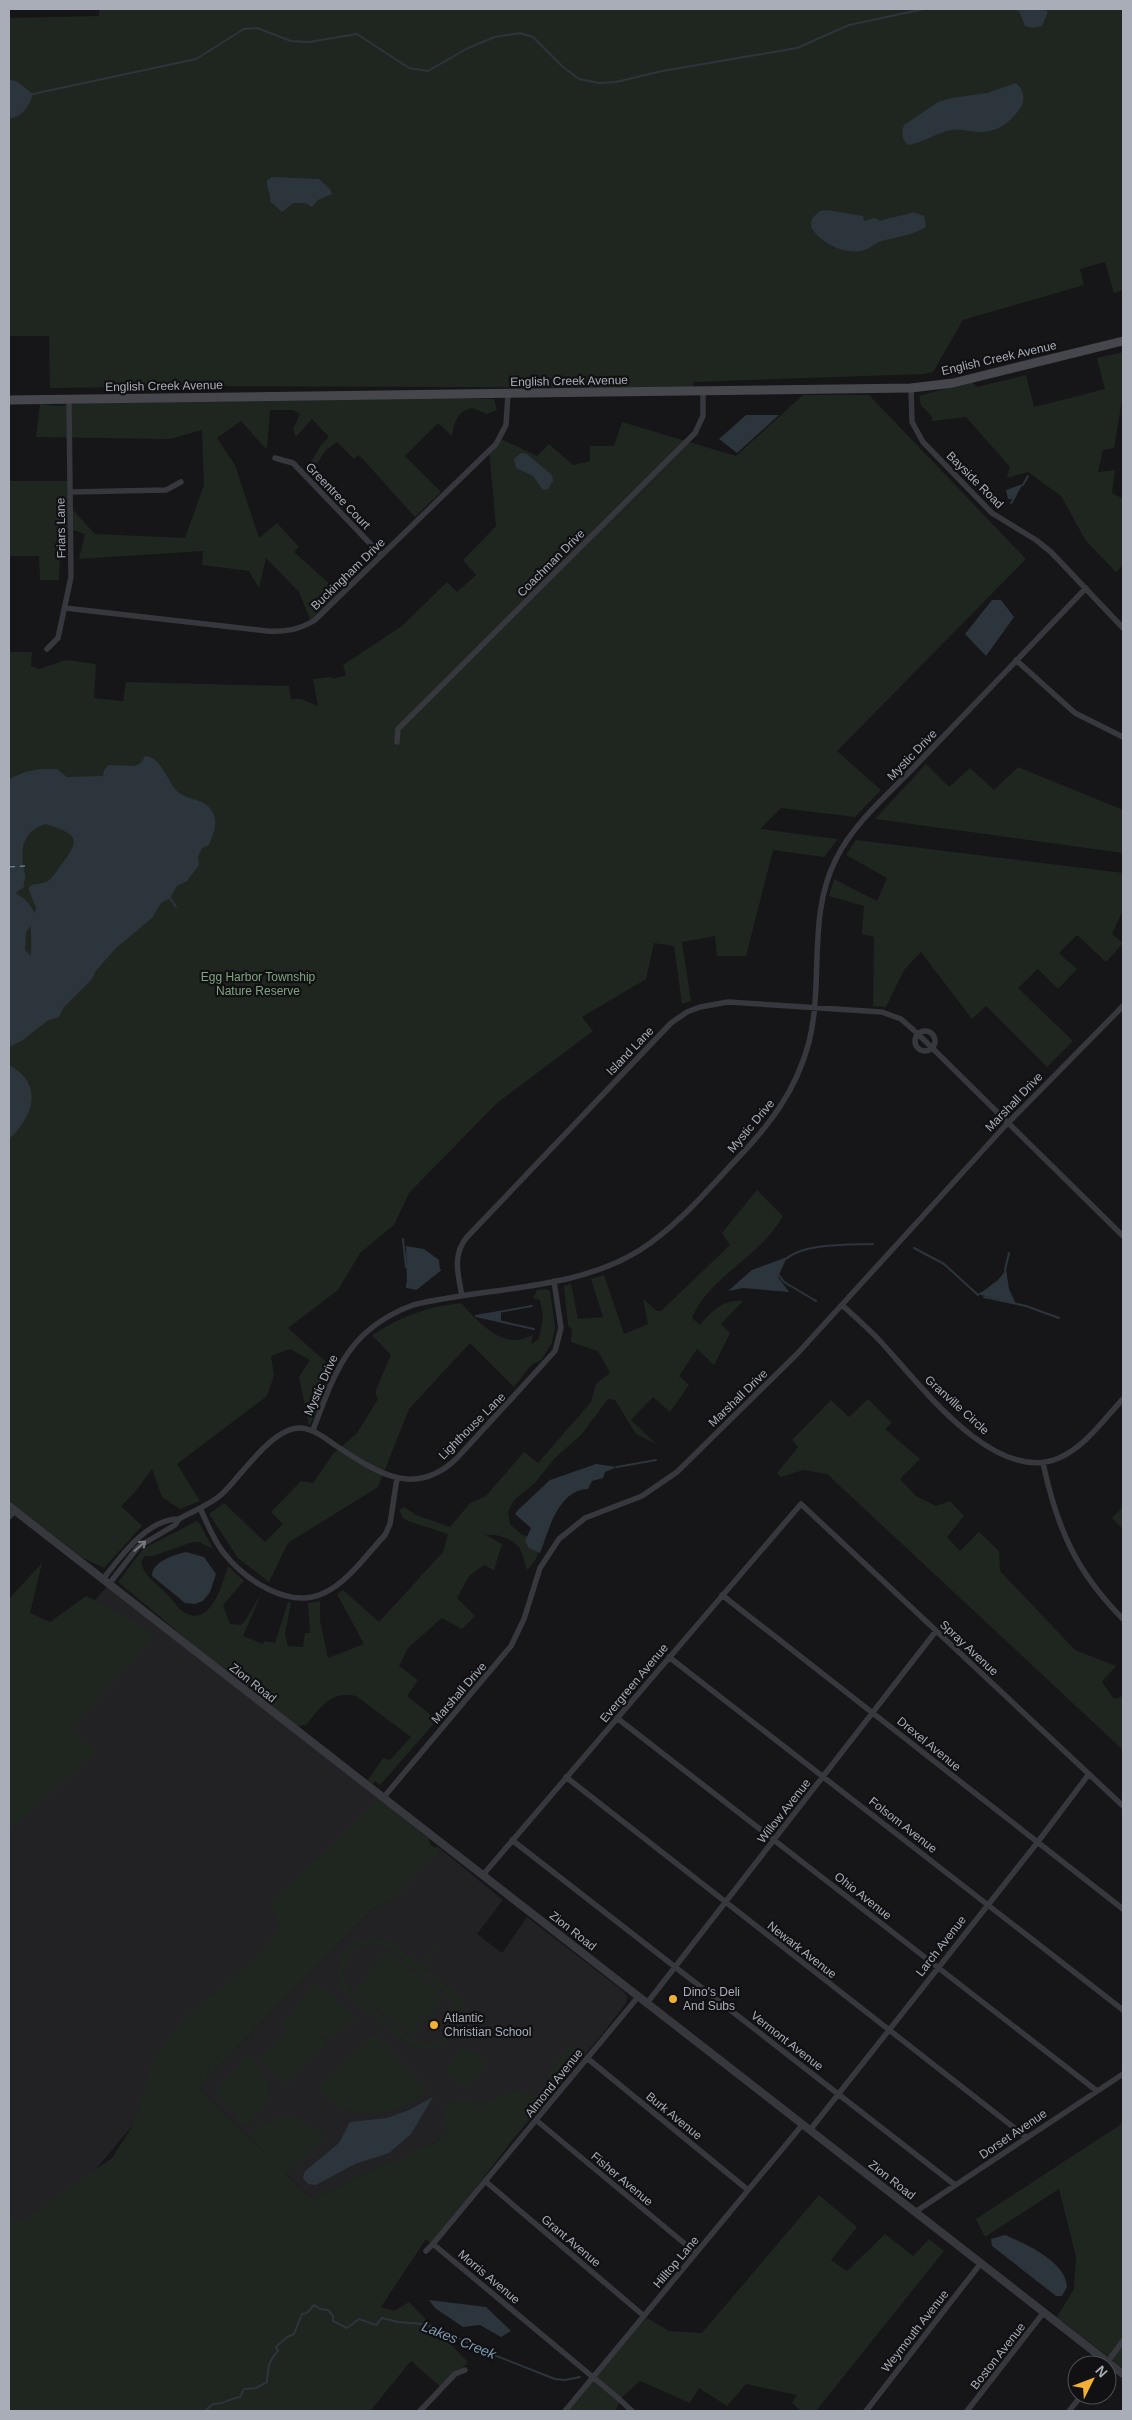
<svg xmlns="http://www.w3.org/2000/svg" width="1132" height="2420" font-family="Helvetica,sans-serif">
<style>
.built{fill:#222225}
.green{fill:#1e261f;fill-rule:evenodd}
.water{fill:#2c353c;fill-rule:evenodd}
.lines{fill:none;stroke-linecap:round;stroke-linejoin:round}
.stream{stroke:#2c353c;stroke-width:2}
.ferry{stroke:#7f9bb3;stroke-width:1;stroke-dasharray:6 5;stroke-linecap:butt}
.minor{stroke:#37383d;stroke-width:5.5}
.tertiary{stroke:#37383d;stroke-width:8}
.secondary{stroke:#45474d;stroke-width:9}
.oneway{stroke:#757881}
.poi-dot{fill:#f2b134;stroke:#111113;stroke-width:2}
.labels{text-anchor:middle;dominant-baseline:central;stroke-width:4.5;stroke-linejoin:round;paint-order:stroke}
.street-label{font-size:12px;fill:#a8adb8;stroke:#111113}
.park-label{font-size:12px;fill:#7fa381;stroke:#111113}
.poi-label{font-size:12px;fill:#a8adb8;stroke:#111113;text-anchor:start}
.water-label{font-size:14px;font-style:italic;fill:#7f9bb3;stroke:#111113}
</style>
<rect width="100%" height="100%" fill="#161618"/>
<path class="built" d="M109,1584L395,1812L9,2273V1701Z
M437,1846L503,1900L477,1934L502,1953L527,1917L623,1991L627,1996L626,2003L604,2032L510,2143L462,2100H456L450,2102L447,2132L436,2143L422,2146L401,2161L384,2163L312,2199L198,2088L371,1910L392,1902Z"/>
<path class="green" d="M99,9H1123V290L1114,293L1105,262L1080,269L1084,285L963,320L933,372L924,374L693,382V388L224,386L50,388L49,336H9V18L99,16Z
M1123,352V394L1114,448L1103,450L1098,472L1115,470L1112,493L1123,499V565L1116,572L1086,541L1061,496L1028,472L1007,478L1010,467L966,417L932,421V417L921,405L919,396L971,381L977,387L1026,375L1034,407L1105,389L1097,358Z
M803,395H869L1026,559L837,751L881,790L855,817L781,808L760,829L838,839L824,857L773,850L746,956H717L715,936L682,942L691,1001L682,1004L674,946L654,943L646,979L582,1017L593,1031L497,1103L409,1193L394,1225L360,1253L338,1290L288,1328L336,1371L323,1401L309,1426L299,1377L310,1360L290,1349L271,1356L274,1375L267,1396L177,1464L200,1501L180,1509L162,1497L152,1469L135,1492L121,1506L142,1526L104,1568L83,1558L9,1501V652H32L31,666L39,669L66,660L96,664L94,698L123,701L126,682L289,686L291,699H301L318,706L313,679L332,677L333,679L346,675L343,665L402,626L447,582L457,592L476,575L463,560L496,526L489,450L499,438L537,456L549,444L573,465L590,461V446H614L622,422L736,456Z
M453,398L494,399L497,410L487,414L472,408C457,411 454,423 452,436L438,423L405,456L441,492L415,517L359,455L354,459L337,442L326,450L312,471L308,467L321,445L329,437L312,419L296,437L293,429L300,414L293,410H270L267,447L265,448L241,421L217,438L235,465L259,538L277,523L299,547L294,552L341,594L311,622L299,592L266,558L259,588L249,571L202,565L203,551L79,559L85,534L61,526L59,580H40L39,556H9V481H69L70,507L95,534L185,538L204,485L202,430L170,439L36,437L40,404L59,406L80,403Z
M926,764L949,787L970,768L994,790L1018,767L1123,810V853L875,819Z
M856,840L1123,873V910L1112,934L1123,943L1106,962L1077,935L1059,953L1077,969L1058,989L1038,969L1018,988L1073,1041L1047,1067L986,1006L972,1019L921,952L904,970L886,1007L873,1006L874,937L862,934L864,906L829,896L834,879L877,901L887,878L846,855Z
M757,1190L783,1216C764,1253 707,1279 692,1318L700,1325C712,1311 723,1299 743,1301L721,1324L730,1333L714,1365L697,1349L679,1376L689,1385L670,1412L653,1397L631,1420L656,1444L636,1434L615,1400L608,1399L582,1434L554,1459L535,1483L514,1500L508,1512L510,1524L521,1534L542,1542L535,1561L527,1570C524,1564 524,1557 521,1551C517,1540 497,1533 486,1535L502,1544L494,1570L484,1565L469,1576L457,1598L475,1616L462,1629L442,1618L408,1648L399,1666L418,1680L407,1696L437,1720L380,1785L375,1781L373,1784L368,1780L383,1758L390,1760L411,1737L356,1696C332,1690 319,1709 306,1725L297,1726L195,1646L118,1582L144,1548L197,1521L200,1524L213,1549L199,1542H193L153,1556H145L141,1562C143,1575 156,1583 165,1592C173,1599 177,1609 187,1614C212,1625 223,1582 228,1566L244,1581L223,1605L230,1624L241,1625L245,1621L262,1592L243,1636L263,1644L264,1641L275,1643L288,1602L291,1603L285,1634L288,1646L303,1647L305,1633H310L308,1603L320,1601V1621L328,1658L364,1644L337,1594L343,1590L379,1622L443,1552L448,1534L408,1521L403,1518L399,1510L404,1507L416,1515L450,1527L470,1503L486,1496L524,1452L538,1463L591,1402L596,1384L610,1373L598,1351L571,1342L572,1330L568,1325L564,1286L571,1284L578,1319L603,1317L591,1279L604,1275L624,1334L648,1324L643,1299L657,1311H661L730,1245L722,1233Z
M546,1289L550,1291L555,1327L552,1343L541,1360L531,1365L514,1387L470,1343L409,1409L378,1487L288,1543L269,1582L238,1558L209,1514L224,1503L265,1542L283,1524L271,1512L301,1481L313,1483L333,1454L357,1433L378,1399L375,1392L391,1355L372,1335C405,1315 423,1308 461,1303C475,1318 492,1338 513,1340C519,1341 527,1337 533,1335L531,1344L539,1339L543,1317L540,1300L533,1298L537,1290Z
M868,1399L892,1423L885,1429L920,1459L900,1479L916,1496L936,1506L950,1501L964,1516L947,1537L960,1551L979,1532L999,1551L1000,1571L1075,1650L1116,1666L1102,1682L1114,1699L1123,1696V1750L827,1474L803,1470L781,1477L777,1473L798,1447L792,1440L831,1400L849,1417Z
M1123,1507V1529L1112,1518Z
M42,1563L30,1613L50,1622L86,1596L135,1621L154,1636L73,1729L97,1753L9,1830V1599Z
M379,1799L429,1839L430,1844L440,1851L392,1902L371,1910L198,2088L269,2157L250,2134C280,2110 298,2110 325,2138L286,2174L312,2199L384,2163L401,2160L422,2146L436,2143L447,2132L443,2109C456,2092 467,2103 481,2105L515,2090L536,2096L540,2104L432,2245L426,2239L381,2307L394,2311L409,2302L468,2362L442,2388L411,2361L370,2411H9V2215L15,2222L29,2216L112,2158L133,2125L152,2063L185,2017L251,1963L281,1929L270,1903Z
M373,1938L390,1942L420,1965L437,1943L439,1944L423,1967L466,2002L463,2006L460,2004C465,2032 442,2058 414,2046C402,2041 392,2031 382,2023L374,2031L373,2029L380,2021C369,2012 353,2003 344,1991C328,1967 347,1939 373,1938ZM372,1943L382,1945L390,1949L449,1996C456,2006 458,2018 452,2029C432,2063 398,2028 379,2013C369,2005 353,1997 347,1985C337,1966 352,1946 372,1943Z
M386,1951L444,1996L413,2036L355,1991Z
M317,1984L357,2017L341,2032L320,2037L327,2044L287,2086L259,2059L287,2030L282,2026L311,1986Z
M371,2036H376L429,2089C421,2096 413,2103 403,2107C376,2119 334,2115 320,2086Z
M466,2045L488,2062L468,2090L445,2071Z
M570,2046L587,2048L554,2089L546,2076Z
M248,2055C278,2084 274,2100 245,2127L216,2094V2089Z
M1123,2123V2368L1057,2317L1074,2289L1076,2257L1059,2189L985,2237L976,2219Z
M819,2195L857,2227L831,2260L847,2271L885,2234L913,2256L929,2239L944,2251L816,2411H801L792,2403L797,2395L746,2384L727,2406L699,2388L690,2403L640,2381L620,2399L616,2411H565L626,2338L647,2318L669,2331L702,2333Z"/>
<path class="water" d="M1020,9H1045L1048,12L1042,26L1033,28L1025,26L1019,11Z
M9,79L18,82L33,94C29,107 23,116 9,119Z
M1016,83C1023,89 1026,98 1021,107C1011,122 999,132 980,132C971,132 961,129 952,130C937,132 924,143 908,145C902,139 901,134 904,125L938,102L952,98L987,93Z
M272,177L319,179L330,189L332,194L318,200L312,207L305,203H293L282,212L270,201C271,193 266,187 267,180Z
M827,210L863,216L864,221L875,218L880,221C885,218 904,216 913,212L924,216L926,227C913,235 896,237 882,241C874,243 869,250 861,251C843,254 820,243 811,227L812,218L820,211Z
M746,415H779L737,453L719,439Z
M521,453L527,454L552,475L553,481L548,489L543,490L533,476L516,468L514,459Z
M1023,484L1014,499H1008L1006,490Z
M992,600H1001L1014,617L986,656L965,634Z
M145,756C161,757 167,780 176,790C186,801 205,798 212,811C219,823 213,834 209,845L202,848L198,857L199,865L187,881L177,886L170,898L161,903L152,918L116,948L95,972L92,979L63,1008L59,1017L47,1021L23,1040L9,1047V779L25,772L40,769H57L67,777L103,776L104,770L109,765L135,766L141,763ZM46,824C74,834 84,836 61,865C57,870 53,879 46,882C40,885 34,882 28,888L36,908L35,913L27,901L16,893L24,887C23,882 26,880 25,875C20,852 20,832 46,824ZM30,926C32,932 31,949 31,956L25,950L26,933Z
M9,1065C44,1084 34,1116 9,1139Z
M406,1246L424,1249L439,1260L440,1270L416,1289L407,1287Z
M787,1257L778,1277L789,1292L743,1288L728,1291L752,1270Z
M1006,1269L1009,1289L1016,1304L977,1294C991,1289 998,1282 1006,1269Z
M501,1312V1322L476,1316Z
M596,1464L617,1467L605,1472L603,1478L592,1481L588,1489C558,1490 549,1530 540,1553L529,1548L525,1541L531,1528L515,1514L518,1510L550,1480Z
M186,1552L204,1557L216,1574L210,1592L203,1601L195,1604L185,1603L152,1576C152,1562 173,1555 186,1552Z
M433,2097L411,2134L389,2153L355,2164L316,2185L308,2184L303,2178L305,2171L339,2143L350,2122L387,2118L409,2110Z
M1005,2235C1026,2244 1066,2262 1067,2287L1062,2296H1056L992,2246L991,2239Z
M429,2300L486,2307L511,2331L501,2337L480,2325L463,2327L435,2308Z"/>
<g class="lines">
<path class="stream" d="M1016,9L1019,11
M33,94L196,59L244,29L257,28L291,41L309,42L357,34L409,68L428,71L468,48L495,37L520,33L533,37L563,67L579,79L599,83L616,82L662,71L797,48L849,25L924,9
M1023,485L1028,476
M1011,503L1016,495
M170,898L176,907
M403,1239L406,1267
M914,1248L944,1264L978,1295
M786,1259C804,1243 849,1245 873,1244
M1005,1270L1009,1253
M778,1274L784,1282L816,1301
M407,1284V1287L416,1289L440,1270
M985,1291L997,1282
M984,1297L1026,1306L1059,1318
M532,1306L476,1316L534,1329
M617,1467L656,1460
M205,2411L213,2404C223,2405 230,2398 240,2397L244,2389L256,2388L267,2382C268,2367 268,2362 278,2351L276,2347L287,2337L294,2334L302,2314L307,2313L314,2305L320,2309L328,2310L333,2316V2321L347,2328L359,2319L376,2325L382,2318L398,2322L423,2324L444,2331L484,2351L555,2379L565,2380L580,2377"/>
<path class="ferry" d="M9,867L25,866"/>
<path class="minor" d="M911,388L912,422L923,442L992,513L1036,540L1051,552L1123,628
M275,458L293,463L381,555
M71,492L166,490L181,482
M65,608L267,631C285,632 299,630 315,620L496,444L506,425L508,394
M47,649L58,638L71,577L69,400
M1016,660L1075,713L1123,737
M397,742L398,729L695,433L703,416V391
M915 1041a10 10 0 1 1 20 0a10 10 0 1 1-20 0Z
M462,1296C458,1274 452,1255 467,1237L671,1023L687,1012L700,1007L728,1002L882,1012L901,1019L918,1034L1123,1236
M842,1305C855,1317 869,1329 881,1342C918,1382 994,1486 1059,1458C1085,1447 1104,1419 1123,1399
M313,1430C335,1372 348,1329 413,1305C486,1287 575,1291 640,1250C676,1227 704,1194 733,1163C768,1127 796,1092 809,1042C824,982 807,916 836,859C854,822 891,792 919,762C974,704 1030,646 1086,588
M1043,1463C1057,1528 1076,1572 1123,1619
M200,1508C207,1523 213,1539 223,1552C244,1579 288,1610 324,1593C348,1582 367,1554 385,1535L390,1524L397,1478
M9,1517L15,1511
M179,1519C193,1511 210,1505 222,1494C241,1476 273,1426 301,1428C314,1429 325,1438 335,1445C375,1471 414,1500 457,1458L555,1351L561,1328L554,1281
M103,1579C121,1556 147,1519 179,1519L175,1525L138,1547L109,1584
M722,1595L1123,1909
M669,1657L1123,2010
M617,1718L1097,2091
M566,1777L1026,2137
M383,1798L511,1646L524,1619L540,1568L559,1539L585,1518L642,1496L677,1472L797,1354L1004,1127L1123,1006
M512,1840L955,2185
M482,1876L801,1504L1123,1806
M647,2003L936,1631
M587,2058L748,2190
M536,2120L696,2253
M810,2130L1037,1843L1089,1774
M485,2181L644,2316
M915,2212L1123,2074
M426,2251L433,2244
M1105,2365L1123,2341
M420,2411L455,2374L465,2370
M565,2411L803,2124
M632,2411L618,2398L433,2244L638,1997
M866,2411L981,2263
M967,2411L1044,2312
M1069,2411L1082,2395"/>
<path class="tertiary" d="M9,1506L1123,2374"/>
<path class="secondary" d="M9,400L911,388L953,383L1123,341"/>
</g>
<defs><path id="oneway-shaft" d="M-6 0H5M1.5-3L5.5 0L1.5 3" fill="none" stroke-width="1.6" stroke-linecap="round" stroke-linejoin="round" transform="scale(1.25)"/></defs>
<use class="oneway" href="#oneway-shaft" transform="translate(140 1546) rotate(-41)"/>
<g class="poi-dot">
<circle cx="673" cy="1999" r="5"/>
<circle cx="434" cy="2025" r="5"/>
</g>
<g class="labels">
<g class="street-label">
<text transform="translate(999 358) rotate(-13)">English Creek Avenue</text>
<text transform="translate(569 381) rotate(-1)">English Creek Avenue</text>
<text transform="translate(164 386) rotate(-1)">English Creek Avenue</text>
<text transform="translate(975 480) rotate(45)">Bayside Road</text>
<text transform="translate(338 496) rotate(46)">Greentree Court</text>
<text transform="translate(61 528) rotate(-91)">Friars Lane</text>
<text transform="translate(551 563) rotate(-45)">Coachman Drive</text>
<text transform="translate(348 574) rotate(-44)">Buckingham Drive</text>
<text transform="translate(912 755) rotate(-46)">Mystic Drive</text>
<text transform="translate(630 1051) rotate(-46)">Island Lane</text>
<text transform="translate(1014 1102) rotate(-46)">Marshall Drive</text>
<text transform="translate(751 1126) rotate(-50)">Mystic Drive</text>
<text transform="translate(321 1385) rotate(-66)">Mystic Drive</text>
<text transform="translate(738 1398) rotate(-44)">Marshall Drive</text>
<text transform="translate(957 1405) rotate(42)">Granville Circle</text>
<text transform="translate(472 1426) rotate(-45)">Lighthouse Lane</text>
<text transform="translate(969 1648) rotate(43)">Spray Avenue</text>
<text transform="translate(253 1683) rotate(38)">Zion Road</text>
<text transform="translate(634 1683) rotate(-50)">Evergreen Avenue</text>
<text transform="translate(459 1693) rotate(-49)">Marshall Drive</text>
<text transform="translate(929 1744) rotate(39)">Drexel Avenue</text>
<text transform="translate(784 1811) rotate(-52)">Willow Avenue</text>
<text transform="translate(903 1825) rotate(38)">Folsom Avenue</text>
<text transform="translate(863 1896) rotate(38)">Ohio Avenue</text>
<text transform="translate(573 1931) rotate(38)">Zion Road</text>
<text transform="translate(941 1946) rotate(-52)">Larch Avenue</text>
<text transform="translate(802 1950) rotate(38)">Newark Avenue</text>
<text transform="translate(787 2041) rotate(38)">Vermont Avenue</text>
<text transform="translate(554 2083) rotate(-51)">Almond Avenue</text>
<text transform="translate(674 2116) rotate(39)">Burk Avenue</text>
<text transform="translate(1013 2134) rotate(-34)">Dorset Avenue</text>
<text transform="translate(622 2179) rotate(40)">Fisher Avenue</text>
<text transform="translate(892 2180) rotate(38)">Zion Road</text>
<text transform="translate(571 2241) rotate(40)">Grant Avenue</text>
<text transform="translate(676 2262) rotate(-50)">Hilltop Lane</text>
<text transform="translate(489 2277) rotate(40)">Morris Avenue</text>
<text transform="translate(915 2331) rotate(-52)">Weymouth Avenue</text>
<text transform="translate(998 2356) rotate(-52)">Boston Avenue</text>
</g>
<g class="park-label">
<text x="258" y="977">Egg Harbor Township<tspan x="258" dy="14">Nature Reserve</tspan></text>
</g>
<g class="poi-label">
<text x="683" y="1992">Dino's Deli<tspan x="683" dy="14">And Subs</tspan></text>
<text x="444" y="2018">Atlantic<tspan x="444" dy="14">Christian School</tspan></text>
</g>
<g class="water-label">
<text transform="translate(459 2340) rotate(22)">Lakes Creek</text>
</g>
</g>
<rect width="1132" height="2420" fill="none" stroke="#a8adb8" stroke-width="20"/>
<g transform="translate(1092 2380) rotate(48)"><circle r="24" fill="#111113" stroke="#4d4f55"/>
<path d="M0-4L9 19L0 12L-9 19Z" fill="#f2b134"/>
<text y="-8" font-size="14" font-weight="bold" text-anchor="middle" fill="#a8adb8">N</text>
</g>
</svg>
